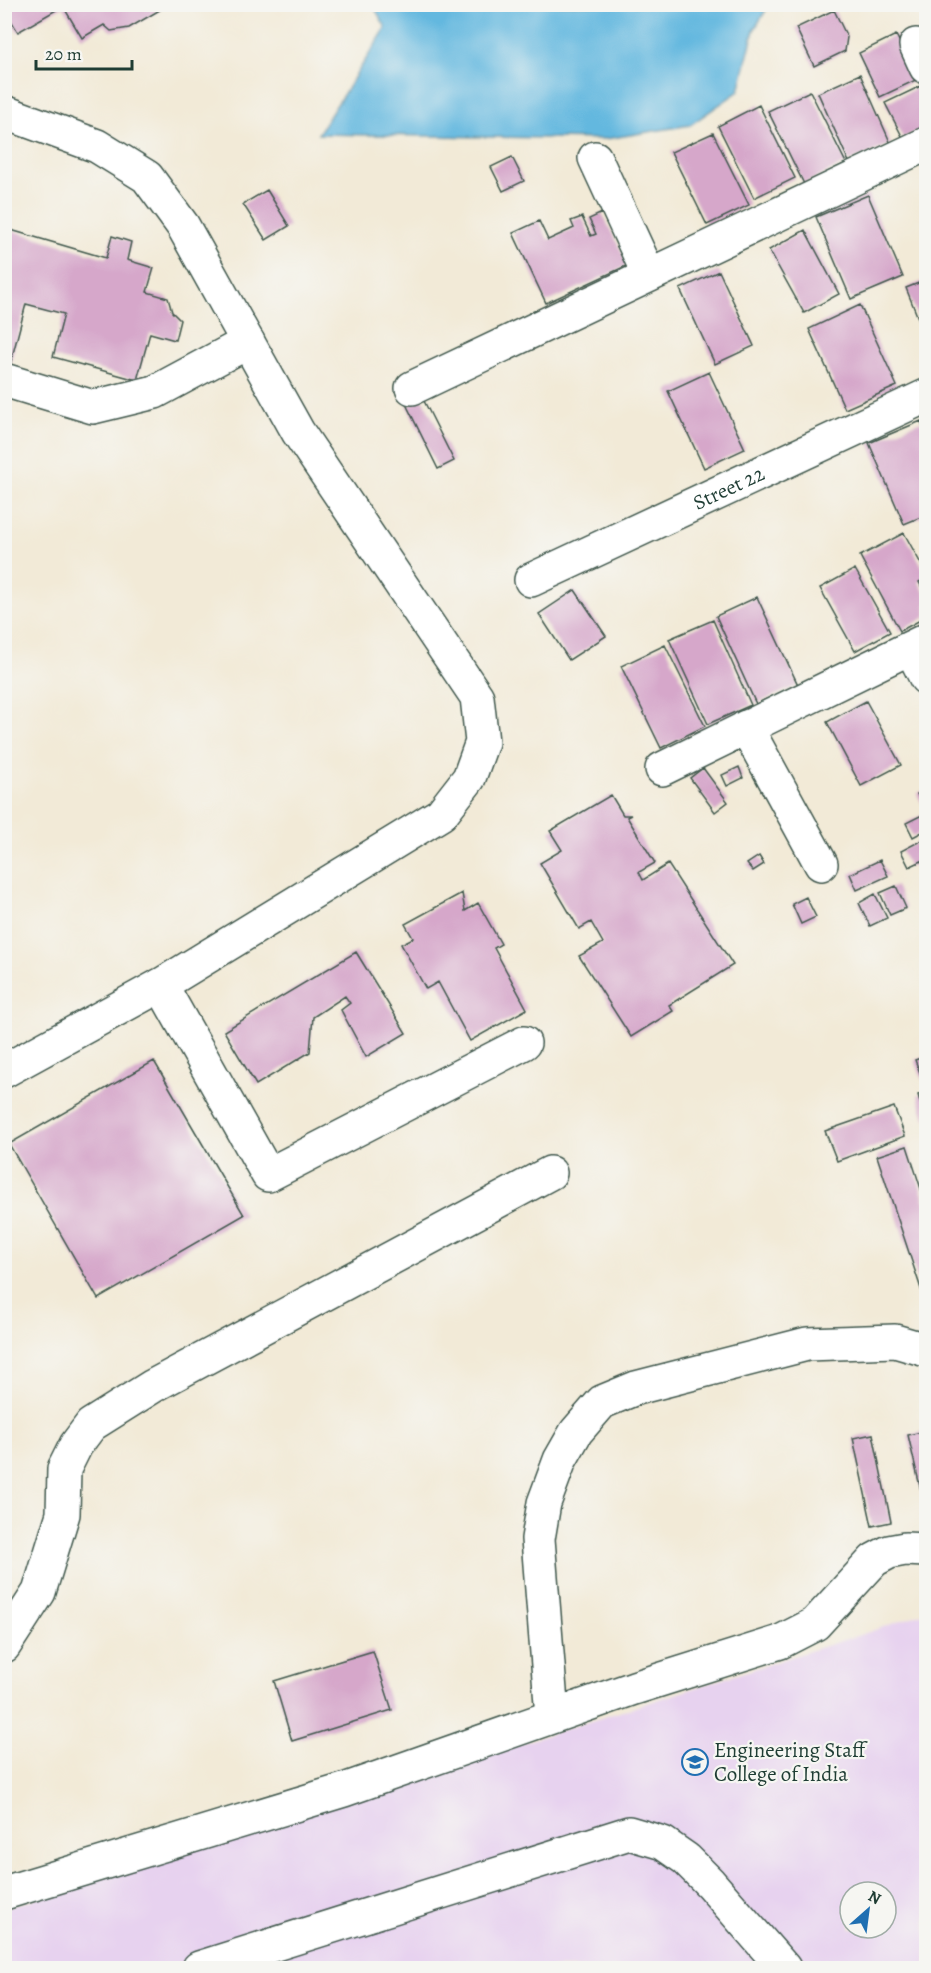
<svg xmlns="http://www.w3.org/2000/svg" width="931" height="1973" font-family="Alegreya,serif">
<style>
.built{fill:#e7d2ef;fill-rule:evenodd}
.water{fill:#63b8df;stroke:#417a8a;stroke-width:1.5}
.building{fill:#d6a7ca}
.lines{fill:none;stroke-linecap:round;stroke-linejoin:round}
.minor-casing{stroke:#3f574c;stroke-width:36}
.minor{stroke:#fff;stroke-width:33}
.labels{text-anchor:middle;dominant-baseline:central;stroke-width:4.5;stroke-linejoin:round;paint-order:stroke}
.street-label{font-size:21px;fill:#1f3d34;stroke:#f6f6f2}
.poi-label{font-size:21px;fill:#1f3d34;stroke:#f6f6f2;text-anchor:start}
</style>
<rect width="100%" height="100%" fill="#f6f6f2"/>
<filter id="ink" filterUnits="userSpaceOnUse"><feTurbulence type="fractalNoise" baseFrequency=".0167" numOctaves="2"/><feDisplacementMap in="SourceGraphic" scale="12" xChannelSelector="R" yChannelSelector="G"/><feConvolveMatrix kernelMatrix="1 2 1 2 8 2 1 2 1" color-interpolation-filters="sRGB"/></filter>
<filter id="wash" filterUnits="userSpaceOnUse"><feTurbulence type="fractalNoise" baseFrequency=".008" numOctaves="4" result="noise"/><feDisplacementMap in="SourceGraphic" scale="24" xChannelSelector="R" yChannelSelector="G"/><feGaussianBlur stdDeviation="1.35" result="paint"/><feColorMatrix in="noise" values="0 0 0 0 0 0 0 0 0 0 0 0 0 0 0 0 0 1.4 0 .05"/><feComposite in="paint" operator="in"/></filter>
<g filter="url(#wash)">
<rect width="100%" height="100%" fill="#f2ead7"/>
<path class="built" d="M926,1612V1968H5L4,1909L869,1632ZM850,1892H886V1928H850Z"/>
<path class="water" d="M373,5H769L754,30L739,91L690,125L606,139L318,134L386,28Z"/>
<g id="blocks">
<path class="building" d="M4,4H170L129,28L111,31L104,25L82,38L63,6L18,32L4,9Z
M834,10L847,37L845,51L814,66L796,28Z
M896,35L918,79L880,97L859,53Z
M860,74L891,144L849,162L818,93Z
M925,84L926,127L903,138L885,103Z
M810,91L846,163L804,184L768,111Z
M759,105L795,178L754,198L718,126Z
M713,133L749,205L707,225L671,152Z
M512,157L524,181L503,191L491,167Z
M267,190L289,226L266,240L243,204Z
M868,195L903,277L851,299L816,217Z
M602,213L628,265L546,303L513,233L539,221L548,240L574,228L571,221L582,217L591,236L596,234L589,219Z
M4,228L106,258L112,236L131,242L127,260L154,268L147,292L168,298L172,312L180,320L175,340L150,333L137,380L53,357L64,314L26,304L10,365L4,363Z
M805,230L839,294L804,313L769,250Z
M719,271L754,346L715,364L680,289Z
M926,280V338L906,288Z
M860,305L897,386L845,409L809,329Z
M709,372L745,449L704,468L668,391Z
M423,399L454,461L438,469L407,406Z
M921,421L926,434V515L904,524L869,443Z
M904,533L926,573V578L919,582L926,595V617L900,631L860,556Z
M855,569L890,632L855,651L820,588Z
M575,590L606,636L569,660L539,614Z
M757,597L798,685L756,704L716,616Z
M713,620L751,705L708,724L669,639Z
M665,645L705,726L661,748L621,666Z
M866,701L901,765L861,786L827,722Z
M739,767L743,778L727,786L722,775Z
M703,768L728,802L715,812L690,778Z
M926,789V811L917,794Z
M611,795L623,815H631L627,817L655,863L639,872L643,880L668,864L733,965L669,1005L673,1011L631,1037L579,956L603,943L591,922L579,929L540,863L562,850L550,831Z
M924,814L926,818V830L913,837L906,823Z
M926,838V859L909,867L901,851Z
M759,856L764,864L753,871L747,864Z
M880,860L888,876L857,890L850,874Z
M896,886L906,908L890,915L880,893Z
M462,893L465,911L478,903L501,944L494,948L527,1009L470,1041L438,982L426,989L401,944L413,938L405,924Z
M875,894L887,918L870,926L859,903Z
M806,897L816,917L801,924L792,904Z
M356,952L406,1033L366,1057L341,1010L350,1003L345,996L313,1017L310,1052L256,1085L224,1031Z
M926,1056V1083H924L915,1060Z
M154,1061L244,1215L98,1299L9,1144Z
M926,1092V1122L918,1095Z
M894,1107L905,1136L837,1161L825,1131Z
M907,1146L926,1204V1304L877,1156Z
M926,1431V1494L922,1495L908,1435Z
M873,1434L891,1522L872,1526L853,1438Z
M373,1651L392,1710L292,1741L274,1681Z"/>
</g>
</g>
<g filter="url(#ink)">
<use href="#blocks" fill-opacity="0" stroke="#3f574c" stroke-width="1.5"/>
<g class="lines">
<defs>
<g id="minor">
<path d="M916,45L926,67"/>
<path d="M4,112L97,146L147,177L183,226L298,432L477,697L482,742L469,778L441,814L161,985L4,1071"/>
<path d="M595,158L649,275"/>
<path d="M4,380L93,407L155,392L248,342"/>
<path d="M412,388L926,144"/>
<path id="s1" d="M531,580L926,396"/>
<path d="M911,648L926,678"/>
<path d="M746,727L821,864"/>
<path d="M662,769L926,640"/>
<path d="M161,985L268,1175L524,1043"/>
<path d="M4,1646L39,1592L63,1514L64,1469L76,1445L91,1425L153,1386L550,1173"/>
<path d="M552,1716L538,1539L544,1503L560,1460L576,1432L602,1402L636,1388L807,1344L895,1341L926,1350"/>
<path d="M4,1893L344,1790L634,1688L780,1642L815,1624L874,1560L889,1552L905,1549L926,1550"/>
<path d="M199,1968L629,1833L663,1843L686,1859L710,1883L784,1968"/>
</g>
</defs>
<use href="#minor" class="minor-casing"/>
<use href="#minor" class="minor"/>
</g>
</g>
<defs>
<symbol id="university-ring" viewBox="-11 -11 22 22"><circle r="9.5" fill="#f6f6f2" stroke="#1f6fb2" stroke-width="1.5"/><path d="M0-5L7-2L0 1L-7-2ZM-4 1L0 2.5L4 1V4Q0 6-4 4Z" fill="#1f6fb2"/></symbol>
</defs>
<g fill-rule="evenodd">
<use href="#university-ring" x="680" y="1747" width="30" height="30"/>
</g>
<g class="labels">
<g class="street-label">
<text stroke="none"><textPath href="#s1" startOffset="218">Street 22</textPath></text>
</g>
<g class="poi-label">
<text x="714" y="1750">Engineering Staff<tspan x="714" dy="24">College of India</tspan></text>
</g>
</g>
<rect width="931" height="1973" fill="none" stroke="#f6f6f2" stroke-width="24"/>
<g transform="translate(868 1910) rotate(28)"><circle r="28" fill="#f6f6f2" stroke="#a0aca6" stroke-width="1.5"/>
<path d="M0-4.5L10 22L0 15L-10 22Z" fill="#1f6fb2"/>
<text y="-9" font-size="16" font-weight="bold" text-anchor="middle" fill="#1f3d34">N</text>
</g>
<path d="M36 60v9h96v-9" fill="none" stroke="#1f3d34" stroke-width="3"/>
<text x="45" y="60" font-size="18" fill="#1f3d34" stroke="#f6f6f2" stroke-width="4.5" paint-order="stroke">20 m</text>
</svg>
